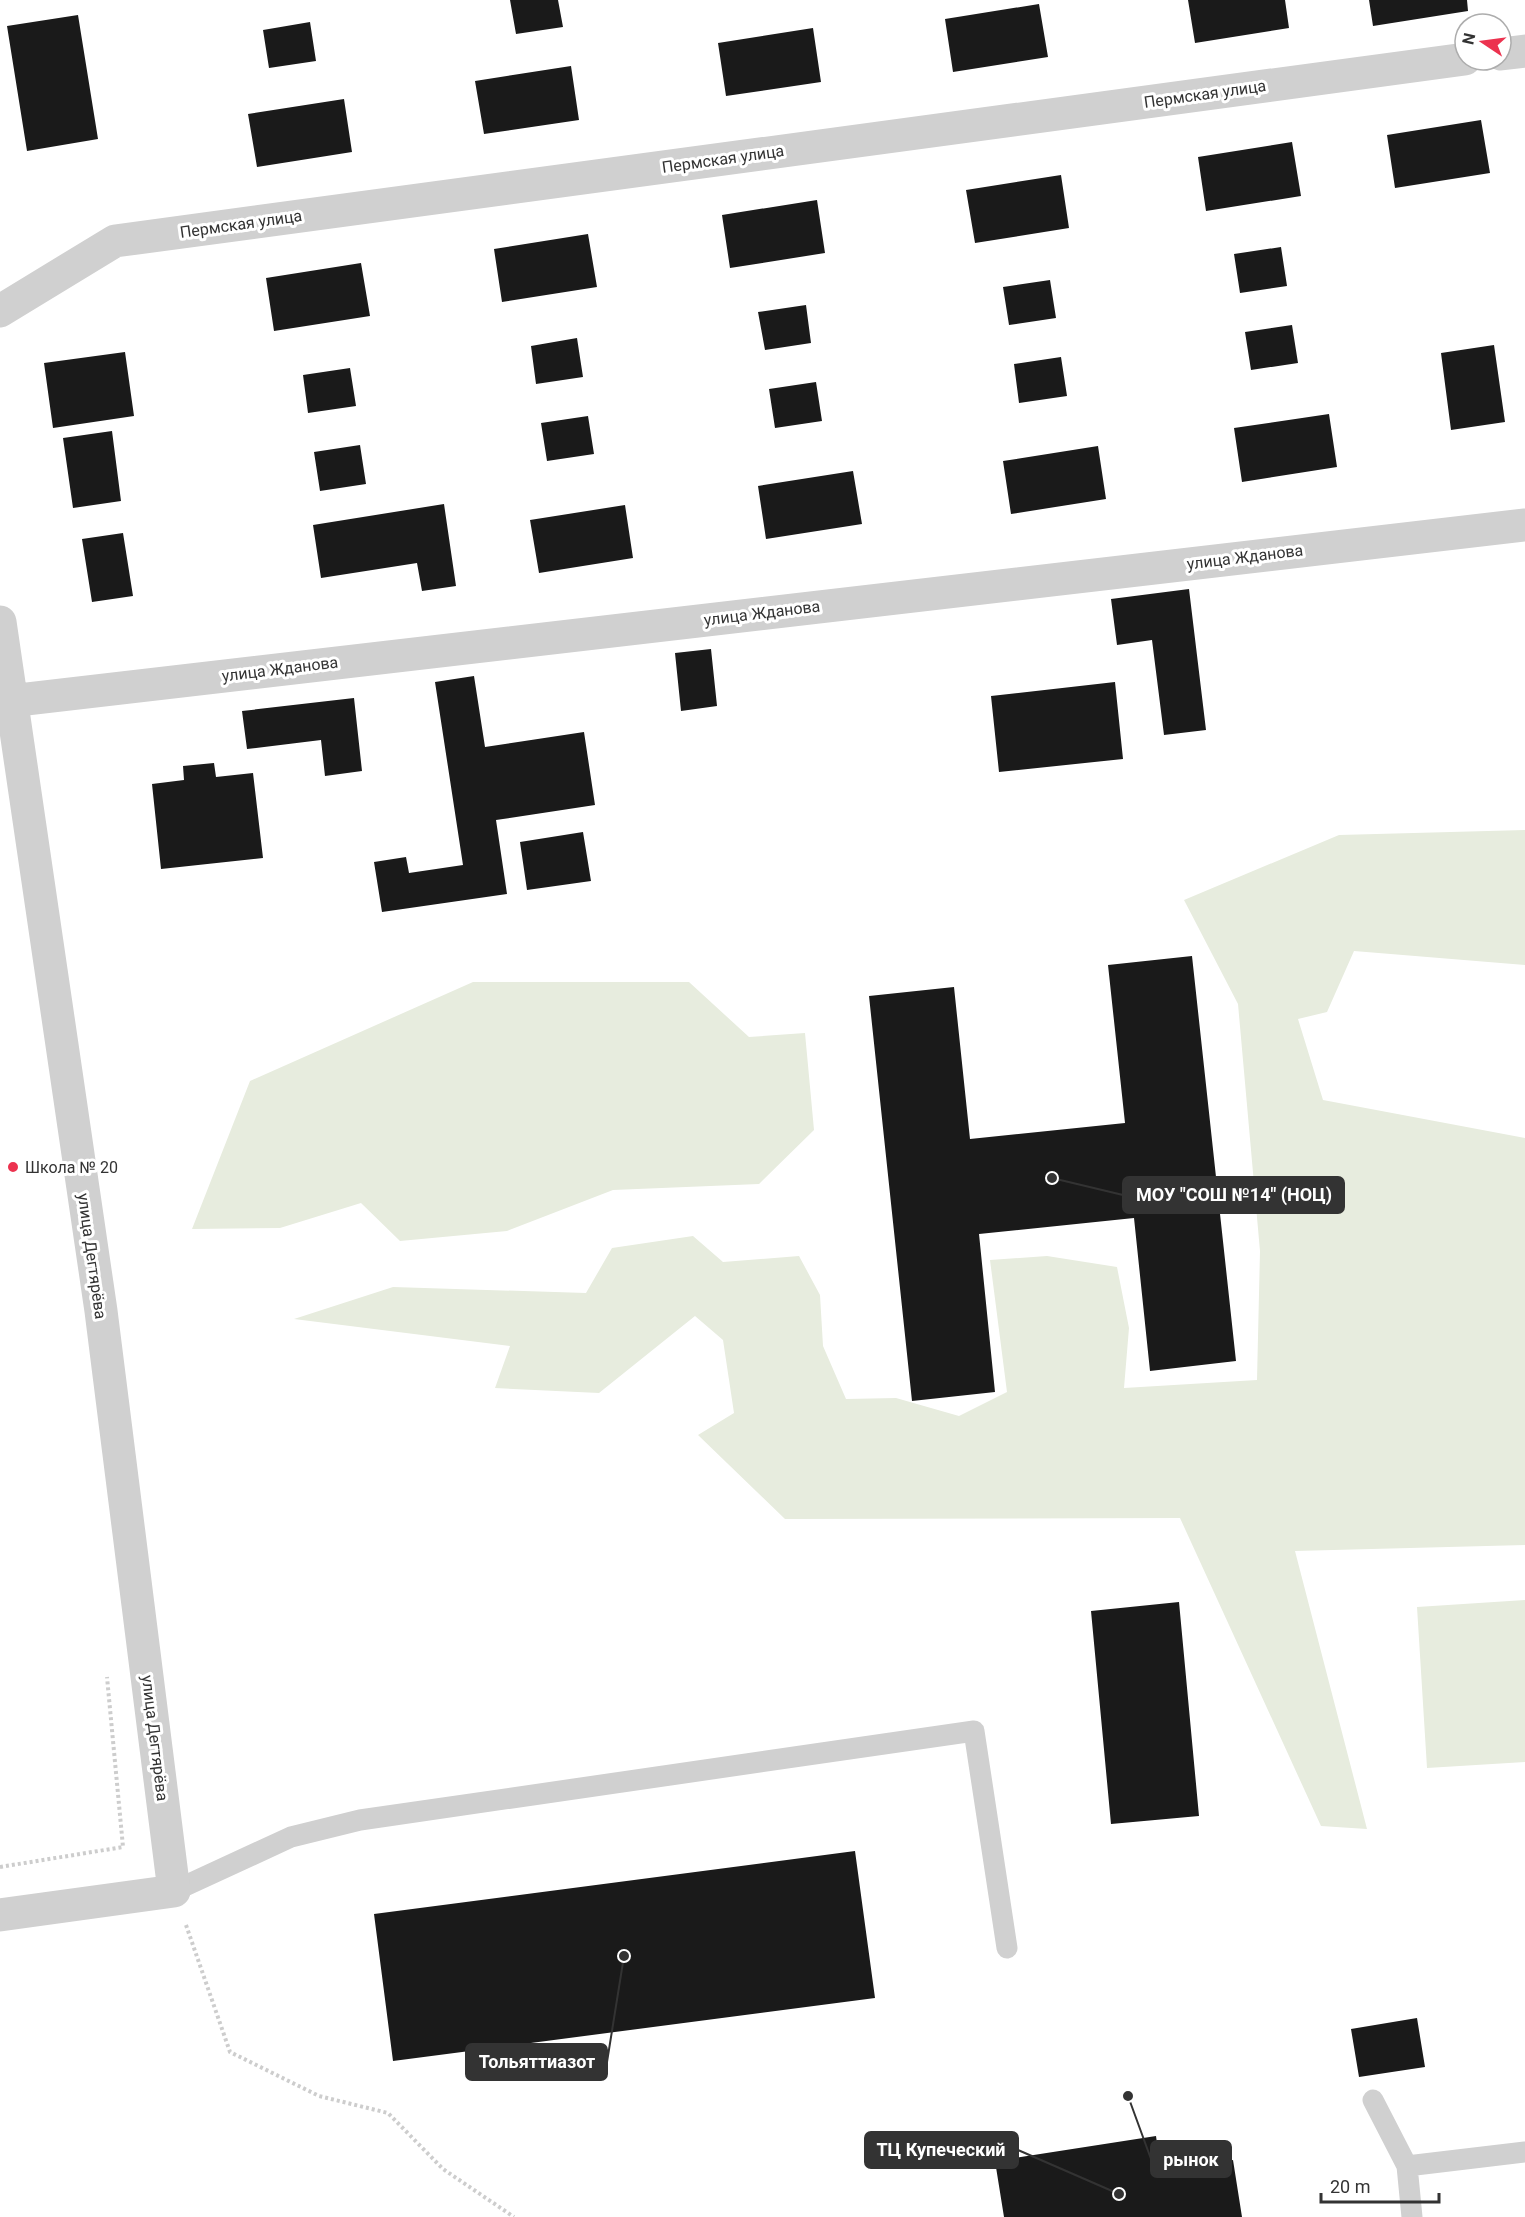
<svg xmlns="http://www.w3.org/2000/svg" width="1525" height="2217" font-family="Roboto,sans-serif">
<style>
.green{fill:#e7ecde}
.building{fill:#1a1a1a}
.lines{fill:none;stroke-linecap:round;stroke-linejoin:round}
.path{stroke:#cdcdcd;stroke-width:4;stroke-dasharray:3 3;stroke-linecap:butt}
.lane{stroke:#d0d0d0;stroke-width:21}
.street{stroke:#d0d0d0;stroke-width:33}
.poi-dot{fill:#ec324f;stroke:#fff;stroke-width:2}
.labels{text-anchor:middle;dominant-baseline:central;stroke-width:6;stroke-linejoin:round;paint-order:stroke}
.street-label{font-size:16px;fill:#333;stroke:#fff}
.poi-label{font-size:16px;fill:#333;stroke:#fff;text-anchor:start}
.leader{fill:none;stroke:#333;stroke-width:2}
.callout-dot{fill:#333;stroke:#fff;stroke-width:2}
.callout{fill:#333;stroke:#333;stroke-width:2}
.callout-label{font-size:18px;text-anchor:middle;font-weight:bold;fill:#fff}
</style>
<rect width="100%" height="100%" fill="#fff"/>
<path class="green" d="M1525,830V965L1354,951L1327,1012L1298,1019L1323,1100L1525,1138V1545L1295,1551L1367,1829L1321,1826L1180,1518L785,1519L698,1435L734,1413L723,1340L695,1316L599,1393L495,1388L510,1346L294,1319L393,1287L586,1293L612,1248L693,1236L723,1262L799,1256L820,1295L823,1346L846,1399L896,1398L959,1416L1007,1392L990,1260L1047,1256L1117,1267L1129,1328L1124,1388L1257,1380L1260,1251L1238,1004L1184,900L1339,835Z
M473,982H689L749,1037L805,1033L814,1130L759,1184L613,1190L507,1231L400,1241L361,1203L280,1228L192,1229L250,1081Z
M1525,1600V1762L1427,1768L1417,1607Z"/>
<path class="building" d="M510,0H558L563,27L516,34Z
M1188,0H1285L1289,28L1195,43Z
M1369,0H1467L1468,11L1373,26Z
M1039,4L1048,57L953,72L945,19Z
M78,15L98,139L27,151L7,26Z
M310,22L316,61L269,68L263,30Z
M813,28L821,82L726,96L718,43Z
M571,66L579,120L484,134L475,81Z
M344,99L352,152L257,167L248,114Z
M1481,120L1490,173L1395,188L1387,135Z
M1292,142L1301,196L1206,211L1198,157Z
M1061,175L1069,228L975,243L966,190Z
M817,200L825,253L730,268L722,215Z
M588,234L597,287L502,302L494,249Z
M1281,247L1287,286L1240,293L1234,254Z
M361,263L370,316L274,331L266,278Z
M1050,280L1056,318L1009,325L1003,287Z
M806,305L811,343L765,350L758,312Z
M1292,325L1298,363L1251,370L1245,332Z
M577,338L583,377L536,384L531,346Z
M1494,345L1505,422L1451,430L1441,353Z
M125,352L134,416L53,428L44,363Z
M1061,357L1067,396L1019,403L1014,364Z
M350,368L356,406L308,413L303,375Z
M816,382L822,421L775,428L769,389Z
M1329,414L1337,467L1242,482L1234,428Z
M588,416L594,454L547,461L541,423Z
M112,431L121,501L73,508L63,438Z
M360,445L366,484L320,491L314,452Z
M1098,446L1106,499L1011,514L1003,461Z
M853,471L862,524L766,539L758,486Z
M444,504L456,586L422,591L417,563L321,578L313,525Z
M625,505L633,558L539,573L530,520Z
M123,533L133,596L92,602L82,539Z
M1189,589L1206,730L1164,735L1152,640L1117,645L1111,599Z
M711,649L717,706L681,711L675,653Z
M474,676L485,747L584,732L595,805L496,820L507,894L382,912L374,862L406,857L409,873L463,865L435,682Z
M1115,682L1123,759L999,772L991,696Z
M354,698L362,771L325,776L321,740L247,749L242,711Z
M214,763L216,777L253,773L263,858L161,869L152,784L184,780L183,766Z
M583,832L591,881L527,890L520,842Z
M1192,956L1236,1361L1150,1371L1134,1218L979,1234L995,1392L912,1401L869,996L954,987L970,1139L1125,1123L1108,965Z
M1179,1602L1199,1816L1111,1824L1091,1611Z
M855,1851L875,1998L393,2061L374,1914Z
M1417,2018L1425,2067L1359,2077L1351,2029Z
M1156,2136L1161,2172L1233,2160L1242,2217H1004L995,2161Z"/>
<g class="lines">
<path class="path" d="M0,1867L123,1847L107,1677
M186,1925L230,2052L319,2096L388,2113L443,2169L514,2217"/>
<path class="lane" d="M174,1891L291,1837L360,1820L974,1731L1007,1948
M1373,2100L1407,2166L1412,2217
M1407,2166L1525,2152"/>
<path class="street" d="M1501,54L1525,51
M0,311L115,241L1465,59
M0,622L101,1311L174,1891L0,1915
M0,702L1525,525"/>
</g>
<circle class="poi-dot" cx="13" cy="1167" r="6"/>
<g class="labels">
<g class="street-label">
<text transform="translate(1205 94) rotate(-8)">Пермская улица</text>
<text transform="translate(723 159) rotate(-8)">Пермская улица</text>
<text transform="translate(241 224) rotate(-8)">Пермская улица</text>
<text transform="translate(1245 557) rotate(-7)">улица Жданова</text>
<text transform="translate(762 613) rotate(-7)">улица Жданова</text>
<text transform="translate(280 669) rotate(-7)">улица Жданова</text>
<text transform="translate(92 1256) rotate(82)">улица Дегтярёва</text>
<text transform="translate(155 1738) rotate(83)">улица Дегтярёва</text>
</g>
<g class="poi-label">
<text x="25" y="1167">Школа № 20</text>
</g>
</g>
<path class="leader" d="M1052 1178L1123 1195M624 1956L607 2062M1119 2194L1018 2150M1128 2096L1151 2159"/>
<g class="callout-dot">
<circle cx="1052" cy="1178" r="6"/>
<circle cx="624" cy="1956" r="6"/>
<circle cx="1119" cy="2194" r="6"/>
<circle cx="1128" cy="2096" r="6"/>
</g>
<g class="callout">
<rect x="1123" y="1177" width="221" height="36" rx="6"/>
<rect x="466" y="2044" width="141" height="36" rx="6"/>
<rect x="865" y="2132" width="153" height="36" rx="6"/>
<rect x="1151" y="2141" width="80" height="36" rx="6"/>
</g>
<g class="callout-label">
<text x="1234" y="1201">МОУ "СОШ №14" (НОЦ)</text>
<text x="537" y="2068">Тольяттиазот</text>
<text x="941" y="2156">ТЦ Купеческий</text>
<text x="1191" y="2166">рынок</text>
</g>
<g transform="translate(1483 42) rotate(283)"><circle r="28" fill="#ffffff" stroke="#adadad" stroke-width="1.5"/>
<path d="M0-4.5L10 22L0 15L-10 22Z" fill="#ec324f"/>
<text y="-9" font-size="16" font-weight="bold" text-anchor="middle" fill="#333333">N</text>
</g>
<path d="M1321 2193v9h118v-9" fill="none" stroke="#333333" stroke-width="3"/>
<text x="1330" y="2193" font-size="18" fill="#333333" stroke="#ffffff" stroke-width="4.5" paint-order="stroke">20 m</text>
</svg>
